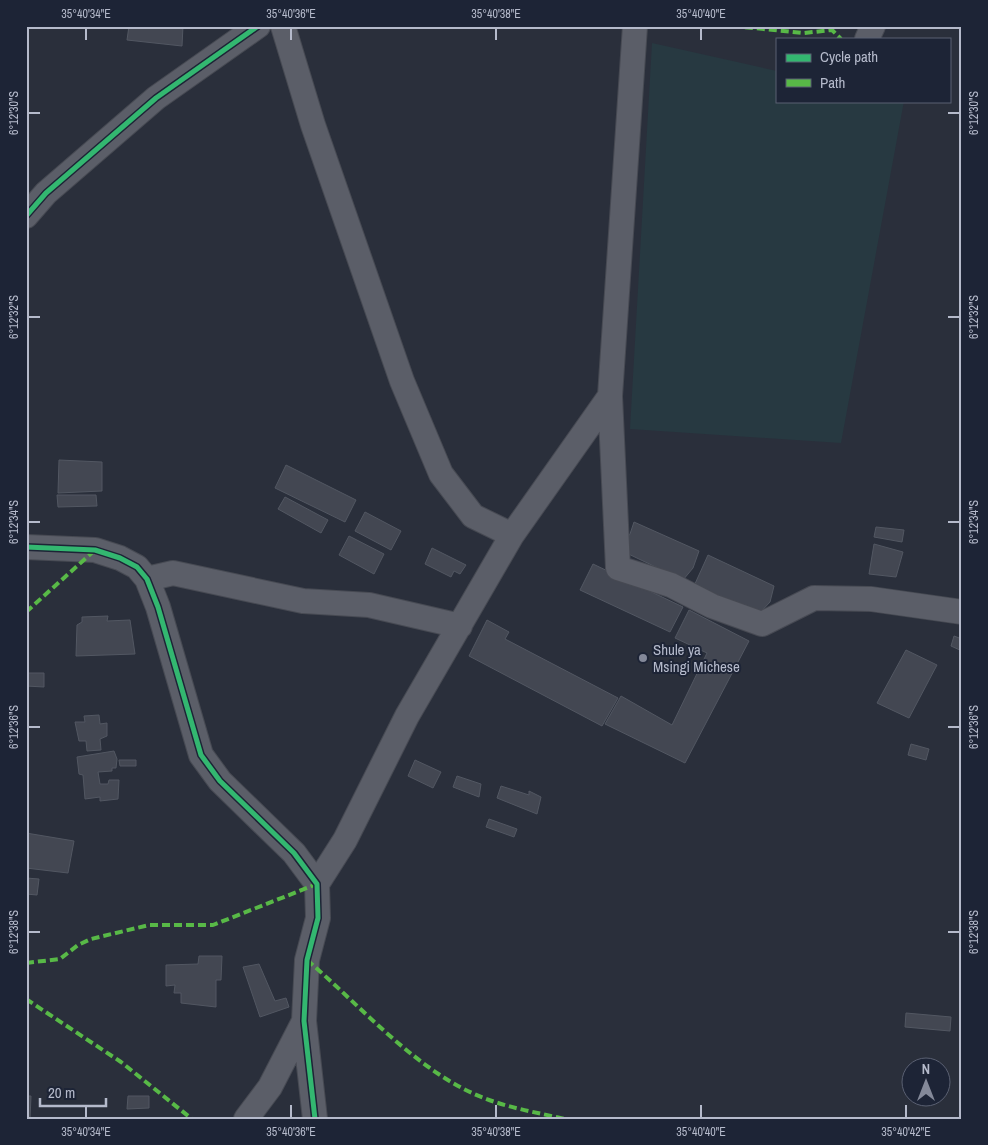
<svg xmlns="http://www.w3.org/2000/svg" width="988" height="1145" font-family="'Archivo Narrow',sans-serif">
<style>
.green{fill:#273941}
.building{fill:#434752;stroke:#525762}
.lines{fill:none;stroke-linecap:round;stroke-linejoin:round}
.minor-casing{stroke:#474a53;stroke-width:26}
.minor{stroke:#5b5e68;stroke-width:24}
.quiet{stroke:#58b947;stroke-width:4;stroke-dasharray:8 4;stroke-linecap:butt}
.cycleway-casing{stroke:#1d2436;stroke-width:8}
.cycleway{stroke:#33b770;stroke-width:5}
.ticks{fill:none;stroke:#b5bacb;stroke-width:2}
.poi-dot{fill:#848999;stroke:#1d2436;stroke-width:2}
.labels{text-anchor:middle;dominant-baseline:central;stroke-width:4;stroke-linejoin:round;paint-order:stroke}
.poi-label{font-size:15px;fill:#b5bacb;stroke:#1d2436;text-anchor:start}
.neatline{fill:none;stroke:#b5bacb;stroke-width:2}
.ticks-label{font-size:12px;text-anchor:middle;fill:#b5bacb}
</style>
<rect width="100%" height="100%" fill="#2a2f3b"/>
<path class="green" d="M652,43L777,71V101H904L841,443L630,429Z"/>
<path class="building" d="M129,26H183L182,46L127,40Z
M59,460L102,462V491L58,493Z
M286,465L356,500L345,522L275,488Z
M57,495H96L97,506L58,507Z
M285,497L328,520L321,533L278,509Z
M365,512L401,531L391,550L355,531Z
M634,522L699,551L693,568L683,580L618,549L630,534Z
M876,527L904,530L902,542L874,537Z
M349,536L384,554L374,574L339,555Z
M874,544L903,552L896,577L869,574Z
M432,548L466,565L460,574L454,571L451,577L425,564Z
M708,555L774,586L770,602L756,617L694,586Z
M593,564L683,607L670,632L580,590Z
M689,610L749,641L685,763L605,724L621,696L672,725L707,653L675,638Z
M108,616L107,621L130,620L135,654L76,656L77,625L82,622V617Z
M487,620L509,632L505,639L618,698L602,726L469,656Z
M954,636L962,639V651L951,646Z
M906,650L937,665L909,718L877,703Z
M26,673H44V687L26,686Z
M99,715L100,724L107,723V736L100,739L101,750L87,751L86,741H79L75,722H85L84,716Z
M911,744L929,749L926,760L908,755Z
M114,751L117,759L116,768H112V771L98,772L100,784H108L109,780H119L118,799L100,801V797L85,799L83,775L79,774L77,757Z
M119,760H136V766H120Z
M415,760L441,772L433,788L408,776Z
M457,776L481,784L479,797L453,787Z
M501,786L529,795V791L541,797L537,814L497,798Z
M489,819L517,829L514,837L486,827Z
M26,833L74,841L68,873L26,868Z
M26,878L39,879L37,895L26,894Z
M199,956H222L221,980H216V1007L181,1003V993H174L175,985L166,986V965L198,964Z
M259,964L275,1001L286,998L289,1007L260,1017L243,967Z
M906,1013L951,1017L950,1031L905,1027Z
M26,1096H31L30,1119H26Z
M128,1096H149V1108L127,1109Z"/>
<g class="lines">
<defs>
<path id="minor" d="M283,26L313,125L402,381L441,474L473,516L512,535
M635,26L610,396L618,568L671,585L712,606L762,624L814,598L871,599L962,612
M867,39L873,26
M26,216L46,193L156,98L258,26
M26,547L95,550L120,558L137,567L147,579L158,607L201,755L220,781L294,853L317,884L318,918L307,960L304,1021L315,1119
M147,579L173,573L303,601L369,605L460,626
M317,884L345,840L407,716L512,535L610,396
M246,1119L270,1087L304,1021"/>
</defs>
<use href="#minor" class="minor-casing"/>
<use href="#minor" class="minor"/>
<path class="quiet" d="M733,26L804,33L832,30L841,39
M26,612L95,550
M307,960C361,1006 418,1073 484,1098C509,1108 539,1113 565,1119
M26,963L60,959L78,945L91,939L149,925H213L317,884
M26,999L121,1062L192,1119"/>
<defs>
<path id="cycleway" d="M26,216L46,193L156,98L258,26
M26,547L95,550L120,558L137,567L147,579L158,607L201,755L220,781L294,853L317,884L318,918L307,960L304,1021L315,1119"/>
</defs>
<use href="#cycleway" class="cycleway-casing"/>
<use href="#cycleway" class="cycleway"/>
</g>
<path class="ticks" d="M86,28V40M291,28V40M496,28V40M701,28V40M28,113H40M948,113H960M28,317H40M948,317H960M28,522H40M948,522H960M28,727H40M948,727H960M28,932H40M948,932H960M86,1105V1118M291,1105V1118M496,1105V1118M701,1105V1118M906,1105V1118"/>
<circle class="poi-dot" cx="643" cy="658" r="5"/>
<g class="labels">
<g class="poi-label">
<text x="653" y="649">Shule ya<tspan x="653" dy="17">Msingi Michese</tspan></text>
</g>
</g>
<rect width="988" height="1145" fill="none" stroke="#1d2436" stroke-width="55"/>
<rect x="776" y="38" width="175" height="65" fill="#1d2436" stroke="#5a6072"/>
<rect x="786" y="54" width="25" height="8" fill="#33b770" stroke="#5a6072"/>
<text x="820" y="62" font-size="15" fill="#b5bacb">Cycle path</text>
<rect x="786" y="79" width="25" height="8" fill="#58b947" stroke="#5a6072"/>
<text x="820" y="88" font-size="15" fill="#b5bacb">Path</text>
<g transform="translate(926 1082)"><circle r="24" fill="#1d2436" stroke="#5a6072"/>
<path d="M0-4L9 19L0 12L-9 19Z" fill="#848999"/>
<text y="-8" font-size="14" font-weight="bold" text-anchor="middle" fill="#b5bacb">N</text>
</g>
<path d="M40 1098v8h66v-8" fill="none" stroke="#b5bacb" stroke-width="2.5"/>
<text x="48" y="1098" font-size="15" fill="#b5bacb" stroke="#1d2436" stroke-width="4" paint-order="stroke">20 m</text>
<rect x="28" y="28" width="932" height="1090" class="neatline"/>
<g class="ticks-label">
<text x="86" y="18">35°40'34"E</text>
<text x="291" y="18">35°40'36"E</text>
<text x="496" y="18">35°40'38"E</text>
<text x="701" y="18">35°40'40"E</text>
<text transform="translate(14 113) rotate(-90)" y="4">6°12'30"S</text>
<text transform="translate(974 113) rotate(-90)" y="4">6°12'30"S</text>
<text transform="translate(14 317) rotate(-90)" y="4">6°12'32"S</text>
<text transform="translate(974 317) rotate(-90)" y="4">6°12'32"S</text>
<text transform="translate(14 522) rotate(-90)" y="4">6°12'34"S</text>
<text transform="translate(974 522) rotate(-90)" y="4">6°12'34"S</text>
<text transform="translate(14 727) rotate(-90)" y="4">6°12'36"S</text>
<text transform="translate(974 727) rotate(-90)" y="4">6°12'36"S</text>
<text transform="translate(14 932) rotate(-90)" y="4">6°12'38"S</text>
<text transform="translate(974 932) rotate(-90)" y="4">6°12'38"S</text>
<text x="86" y="1136">35°40'34"E</text>
<text x="291" y="1136">35°40'36"E</text>
<text x="496" y="1136">35°40'38"E</text>
<text x="701" y="1136">35°40'40"E</text>
<text x="906" y="1136">35°40'42"E</text>
</g>
</svg>
